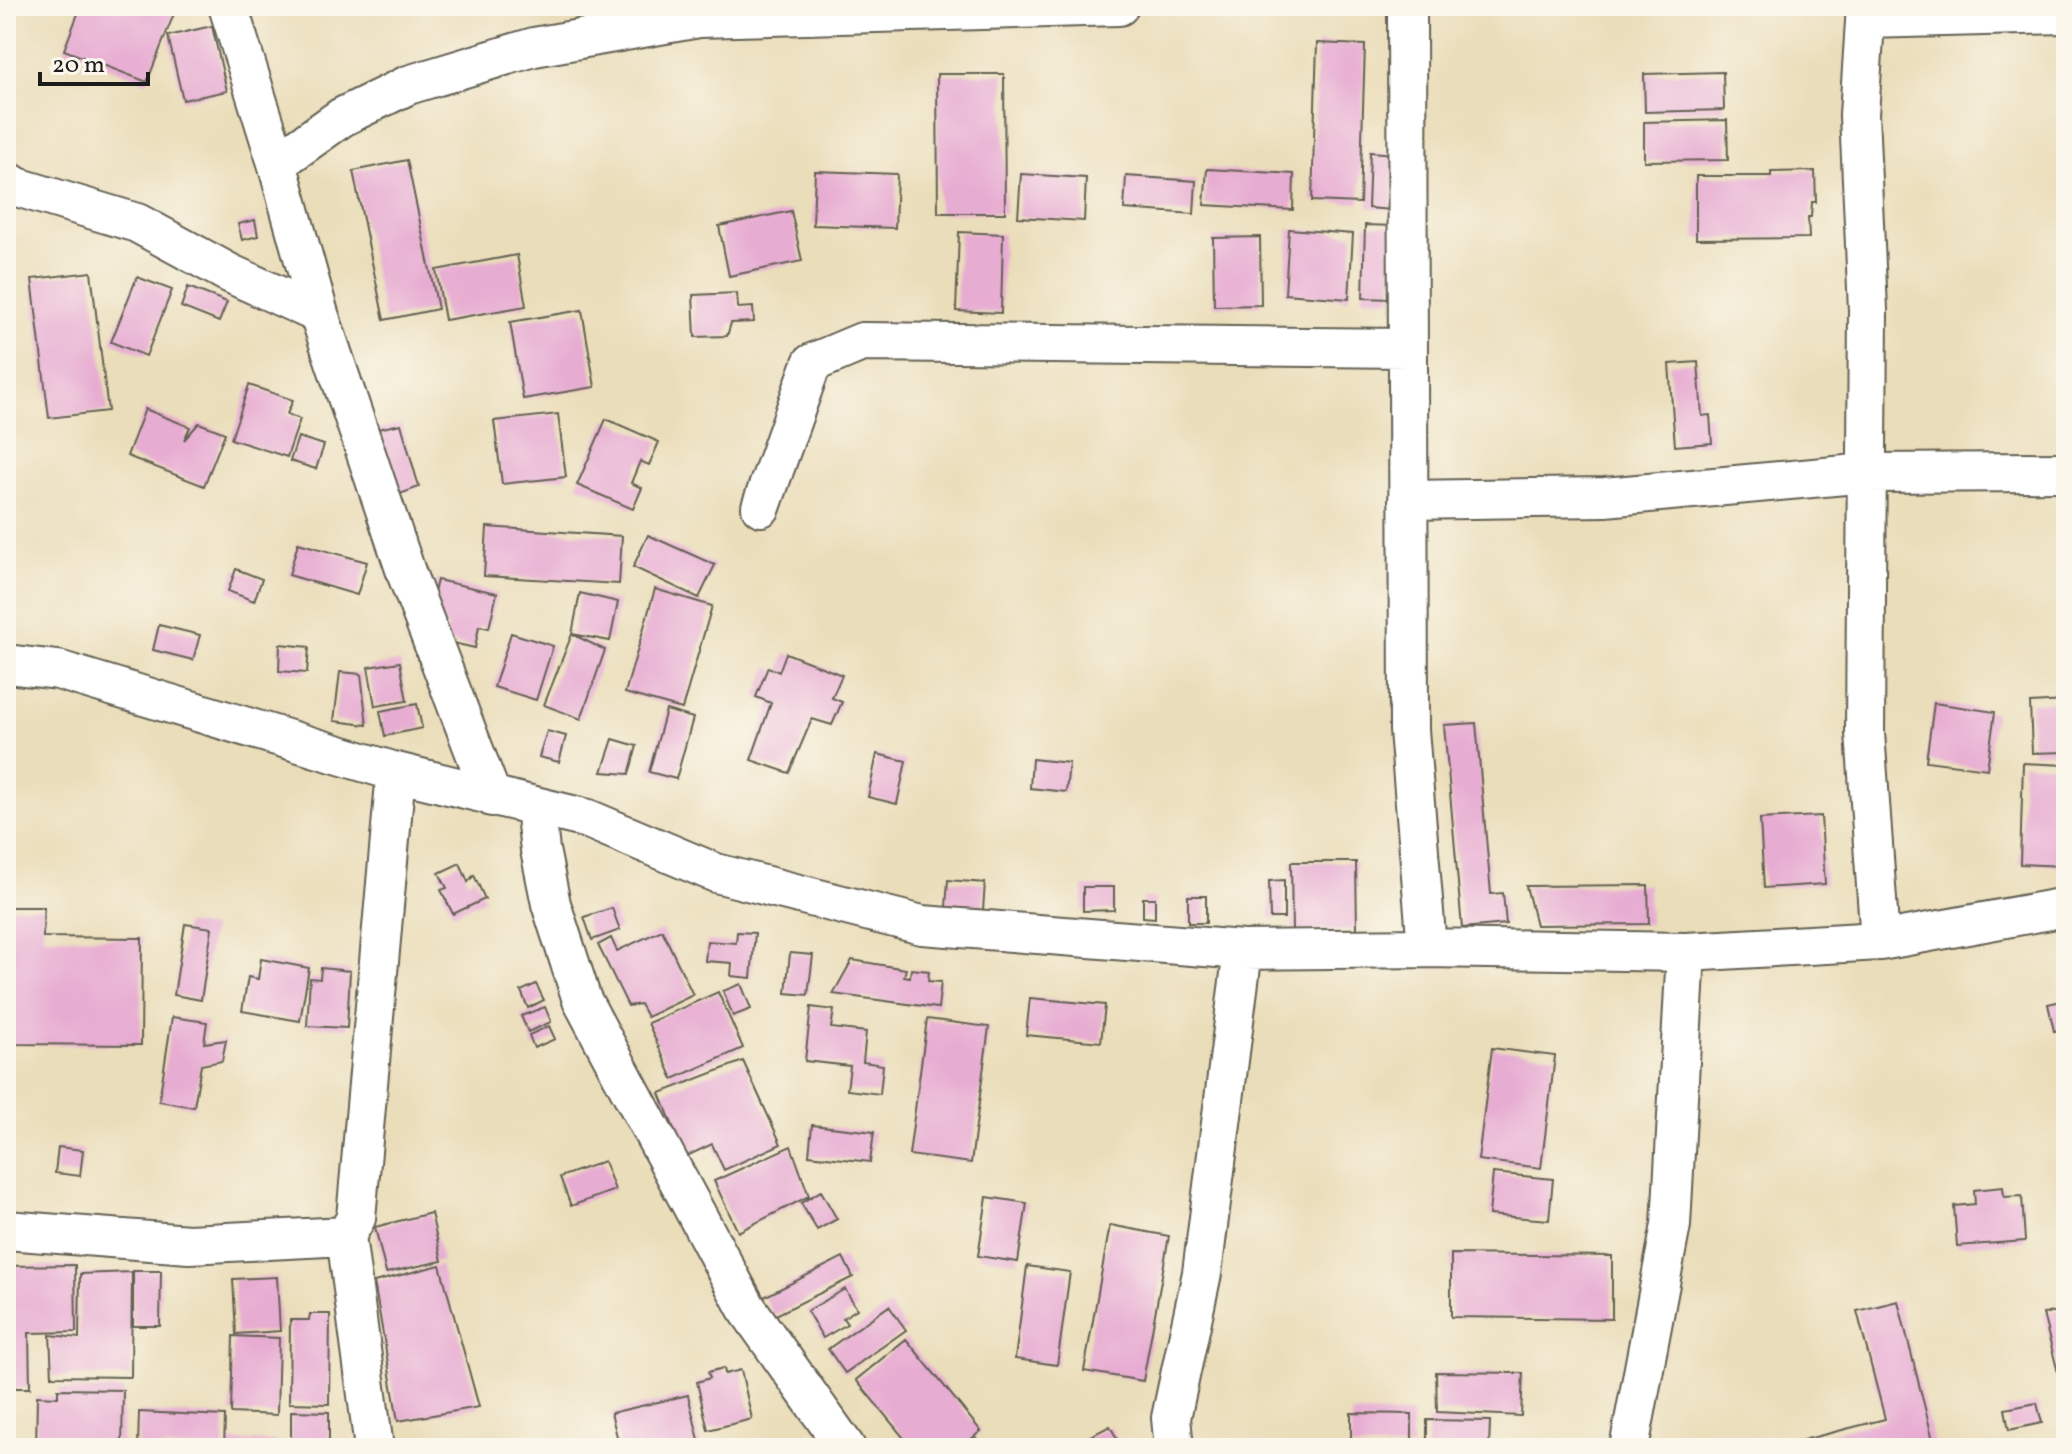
<svg xmlns="http://www.w3.org/2000/svg" width="2072" height="1454" font-family="Vollkorn,serif">
<style>
.building{fill:#e7acd2}
.lines{fill:none;stroke-linecap:round;stroke-linejoin:round}
.minor-casing{stroke:#646053;stroke-width:42}
.minor{stroke:#fff;stroke-width:38}
</style>
<rect width="100%" height="100%" fill="#fbf7ec"/>
<filter id="ink" filterUnits="userSpaceOnUse"><feTurbulence type="fractalNoise" baseFrequency=".0125" numOctaves="2"/><feDisplacementMap in="SourceGraphic" scale="16" xChannelSelector="R" yChannelSelector="G"/><feConvolveMatrix kernelMatrix="1 2 1 2 8 2 1 2 1" color-interpolation-filters="sRGB"/></filter>
<filter id="wash" filterUnits="userSpaceOnUse"><feTurbulence type="fractalNoise" baseFrequency=".006" numOctaves="4" result="noise"/><feDisplacementMap in="SourceGraphic" scale="32" xChannelSelector="R" yChannelSelector="G"/><feGaussianBlur stdDeviation="1.8" result="paint"/><feColorMatrix in="noise" values="0 0 0 0 0 0 0 0 0 0 0 0 0 0 0 0 0 1.4 0 .05"/><feComposite in="paint" operator="in"/></filter>
<g filter="url(#wash)">
<rect width="100%" height="100%" fill="#eaddb9"/>
<g id="blocks">
<path class="building" d="M81,6H177L147,82L64,50Z
M212,26L227,91L183,100L168,36Z
M1317,43L1365,45L1360,203L1312,201Z
M1723,72L1724,110L1645,112L1644,74Z
M937,74H1004L1005,213H938Z
M1727,120L1728,160L1644,161V122Z
M1370,152L1395,154L1392,210L1368,208Z
M407,160L438,309L384,320L353,171Z
M1207,169L1294,174L1293,210L1204,205Z
M815,171L897,174L895,228L813,225Z
M1815,171L1816,202H1812L1811,217H1808L1809,238L1696,239V176H1771V172Z
M1021,174L1086,178L1084,221L1018,217Z
M1126,176L1196,181L1194,214L1124,209Z
M791,211L802,261L729,276L719,226Z
M255,220L258,236L242,240L238,224Z
M1365,225L1394,226L1392,299L1363,298Z
M1289,229L1353,234L1349,299L1285,294Z
M959,232L1003,234L1001,313L956,311Z
M1260,237L1261,305L1214,306L1213,238Z
M517,255L526,306L445,320L436,270Z
M91,272L108,411L49,418L32,279Z
M137,277L172,290L146,356L111,342Z
M188,287L227,302L219,322L181,307Z
M737,293L738,308L753,307L754,322L731,323L727,336L695,337L693,295Z
M582,310L595,387L523,399L510,322Z
M1698,362L1702,416L1710,415L1712,443L1675,446L1669,364Z
M249,385L293,400L287,414L300,419L287,457L231,439Z
M145,409L190,427L184,440L199,423L225,433L204,486L127,456Z
M558,414L566,477L502,484L494,421Z
M606,419L659,442L649,465L640,461L631,483L642,488L633,509L577,485Z
M401,424L419,487L392,497L373,430Z
M298,437L324,445L316,469L290,461Z
M487,527L622,536L619,584L484,576Z
M648,535L715,565L699,598L633,567Z
M298,543L367,562L357,595L289,575Z
M236,569L262,579L254,601L228,591Z
M437,580L497,593L489,628L479,626L475,648L444,641L448,626L427,622Z
M655,589L712,606L682,709L625,693Z
M580,593L618,602L610,641L572,634L605,650L581,719L544,705L572,634Z
M159,625L200,635L193,660L153,650Z
M511,633L553,646L536,700L494,687Z
M280,644L309,647L307,673L279,671Z
M786,653L842,675L832,698L842,702L832,725L812,719L789,773L751,760L771,703L756,697L768,667L779,672Z
M400,662L407,701L375,706L368,667Z
M340,672L361,674L367,725L334,721Z
M2066,701V752L2032,753L2030,703Z
M1934,703L1995,712L1987,769L1926,761Z
M417,704L422,728L385,736L380,711Z
M666,710L693,718L676,779L649,772Z
M1476,723L1491,894L1503,893L1506,924L1462,928L1444,725Z
M547,731L566,736L559,762L539,757Z
M613,739L637,746L629,774L602,772Z
M877,754L906,761L897,804L868,797Z
M1032,759L1069,763L1066,792L1030,788Z
M2023,763L2066,765V866L2020,864Z
M1821,816L1825,884L1764,888L1760,819Z
M1291,862H1356L1357,930L1292,933Z
M460,863L468,882L474,875L485,899L453,914L441,890L447,888L439,873Z
M948,880L985,883L983,910L946,907Z
M1284,880V918H1270L1269,881Z
M1648,885L1649,924L1536,925L1526,886Z
M1083,887H1114V910L1083,911Z
M1188,896H1206V923H1188Z
M1143,898H1155V918L1143,917Z
M6,907H44L43,937L142,938L141,1045L6,1044Z
M612,908L620,930L592,940L584,917Z
M185,924L212,928L201,1000L174,995Z
M662,930L693,995L647,1017L640,1004L628,1006L598,945L611,938L617,951Z
M737,932L755,933L751,978L731,976L732,963L705,961L707,941L736,943Z
M790,953L813,955L808,995L786,993Z
M261,959L309,968L300,1021L242,1011L248,977L258,979Z
M852,960L906,969L904,976L910,977L911,969L929,971L928,981L941,982L938,1008L833,994Z
M321,968L350,971L347,1028L307,1026L310,978L320,979Z
M536,984L544,1000L528,1008L521,991Z
M741,984L751,1009L733,1016L723,991Z
M718,992L743,1048L673,1079L648,1023Z
M1030,998L1105,1005L1101,1042L1026,1035Z
M2066,1000V1029L2054,1031L2048,1004Z
M545,1007L551,1022L528,1032L521,1016Z
M811,1007L834,1010L831,1028L866,1032L863,1062L883,1065L880,1094L847,1090L850,1066L805,1061Z
M172,1017L207,1022L204,1043L226,1040L222,1061L201,1065L194,1107L159,1101Z
M927,1019L989,1027L971,1163L909,1155Z
M549,1026L555,1039L534,1048L529,1035Z
M1492,1048L1555,1056L1541,1168L1478,1160Z
M743,1061L781,1144L724,1170L712,1144L685,1157L660,1093Z
M812,1125L874,1132L870,1162L809,1155Z
M791,1146L809,1196L738,1232L714,1181Z
M58,1147L83,1150L80,1176L55,1173Z
M604,1161L615,1190L571,1206L560,1177Z
M1493,1173L1553,1179L1549,1220L1489,1215Z
M2003,1187L2004,1197L2022,1196L2025,1241L1957,1246L1954,1206L1975,1204L1974,1190Z
M821,1191L837,1219L817,1230L801,1203Z
M987,1197L1027,1203L1018,1262L978,1256Z
M431,1213L442,1261L386,1273L375,1227Z
M1110,1225L1169,1236L1143,1381L1084,1371Z
M1451,1254L1612,1256V1319L1451,1317Z
M843,1257L853,1277L774,1316L764,1297Z
M75,1265L76,1332L29,1333L30,1388H6V1266Z
M440,1265L479,1407L398,1421L374,1282Z
M1027,1266L1070,1272L1057,1365L1015,1359Z
M133,1271H161L160,1326H133Z
M132,1272L131,1377L52,1376L50,1335L79,1338L80,1274Z
M277,1277L280,1331L236,1334L233,1279Z
M845,1289L857,1309L843,1318L847,1324L823,1338L807,1311Z
M1898,1301L1935,1448H1772L1885,1419L1857,1311Z
M889,1306L906,1330L845,1373L828,1349Z
M2066,1309V1400H2065L2043,1314Z
M310,1314H330L329,1404L289,1403L290,1320H309Z
M233,1336L279,1338L277,1415L231,1413Z
M906,1339L981,1431L960,1448H912L856,1380Z
M724,1368L725,1374L741,1370L752,1419L708,1430L697,1382L710,1378L708,1372Z
M1436,1372L1523,1373L1521,1416L1437,1412Z
M58,1389L123,1390L122,1448H36L37,1396L58,1397Z
M688,1395L701,1448H620L611,1413Z
M2037,1403L2042,1423L2009,1430L2005,1409Z
M291,1411L329,1412V1444L336,1445V1448H291Z
M139,1412L225,1416L224,1448H138Z
M1351,1413L1412,1414V1448H1351Z
M1427,1420L1490,1421L1489,1448H1427Z
M1110,1426L1122,1448H1067Z
M976,1438L985,1448H964Z
M229,1441L277,1442L276,1448H229Z"/>
</g>
</g>
<g filter="url(#ink)">
<use href="#blocks" fill-opacity="0" stroke="#646053" stroke-width="2"/>
<g class="lines">
<defs>
<path id="minor" d="M228,6L277,163L319,314L407,575L492,797
M1407,6L1409,730L1427,948
M1866,6L1859,115L1868,310L1865,733L1880,941
M1866,19L2066,14
M277,163L342,117L408,85L534,47L699,18L1119,6
M6,180L17,187L137,223L229,273L319,314
M1408,500L1605,497L1867,473L2066,472
M761,507L812,363L862,342L1407,348
M6,664L58,670L396,772L588,819L716,873L922,925L1243,950L1427,948L1686,952L1880,941L2066,907
M535,807L540,850L551,904L582,1000L746,1307L846,1448
M6,1230L189,1244L346,1236L356,1218L396,772
M346,1236L374,1448
M1174,1448L1171,1418L1202,1273L1243,950
M1629,1448L1671,1225L1686,952"/>
</defs>
<use href="#minor" class="minor-casing"/>
<use href="#minor" class="minor"/>
</g>
</g>
<rect width="2072" height="1454" fill="none" stroke="#fbf7ec" stroke-width="32"/>
<path d="M40 72v12h108v-12" fill="none" stroke="#1c1c1c" stroke-width="4"/>
<text x="52" y="72" font-size="24" fill="#1c1c1c" stroke="#fbf7ec" stroke-width="6" paint-order="stroke">20 m</text>
</svg>
